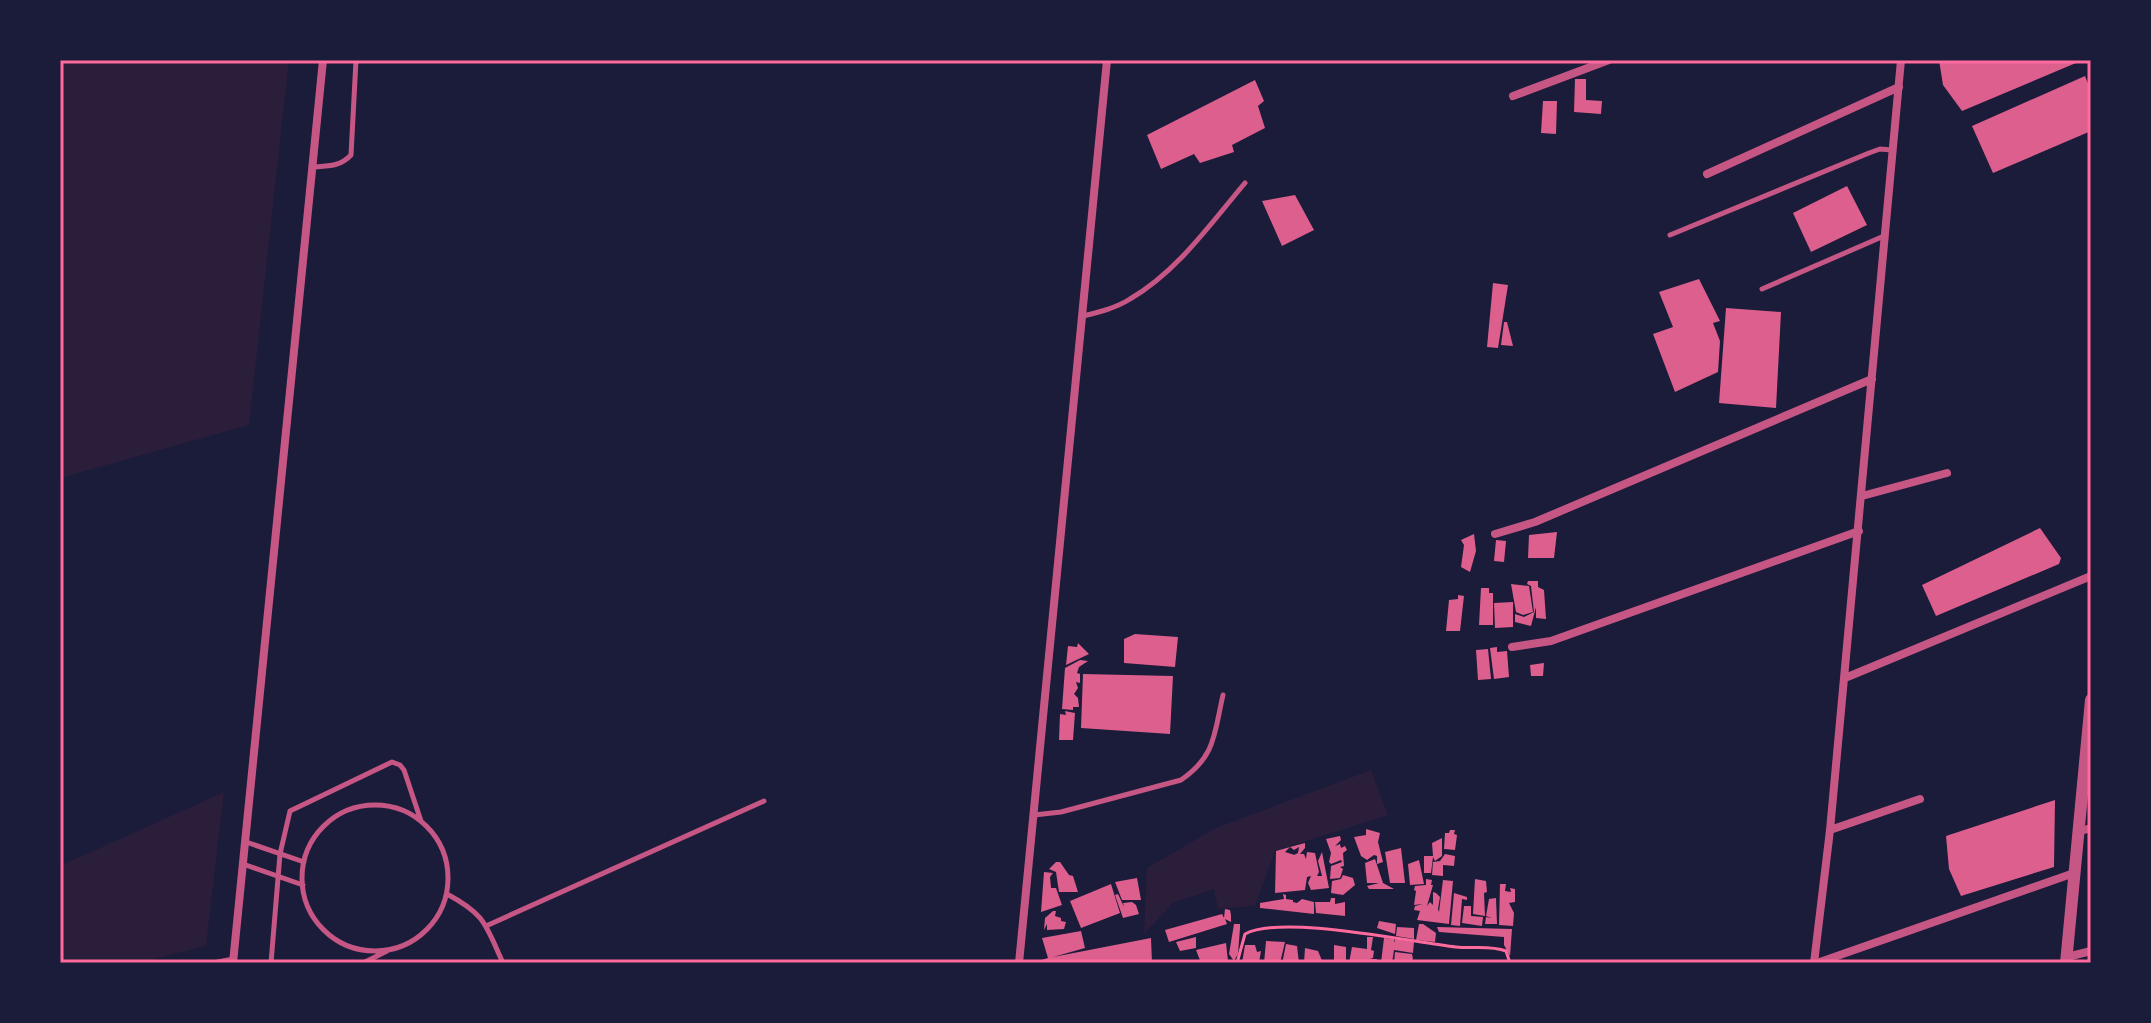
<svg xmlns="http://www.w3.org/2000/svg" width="2151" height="1023" font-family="Barlow,sans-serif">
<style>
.green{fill:#2a1e3b}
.building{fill:#dd5f8e}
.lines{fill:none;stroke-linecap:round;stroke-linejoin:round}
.path{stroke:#ff6b9d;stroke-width:3}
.service{stroke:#c65784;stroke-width:5}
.minor{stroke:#c65784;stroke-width:8}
.tertiary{stroke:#c65784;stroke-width:12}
.neatline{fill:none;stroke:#ff6b9d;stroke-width:3}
</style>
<rect width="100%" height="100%" fill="#1b1b3a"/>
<path class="green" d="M60,60H289L249,425L60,478Z
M1371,770L1388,815L1275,851L1255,906L1218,909L1214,889L1173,903L1144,934L1147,868L1216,828Z
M224,792L206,946L137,963H60V866Z"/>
<path class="building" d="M1939,60H2083L1962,111L1943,85Z
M2085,76L2091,91V131L1993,173L1972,126Z
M1575,79H1586V100L1602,101L1601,114L1574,112Z
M1255,80L1264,101L1258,106L1265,128L1232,145L1234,152L1200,163L1194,154L1161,169L1147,135Z
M1543,101H1557L1556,134L1541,133Z
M1847,186L1867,225L1811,252L1793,213Z
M1295,195L1314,230L1282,246L1262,201Z
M1699,279L1720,321L1713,323L1720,341L1718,372L1675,392L1653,334L1673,327L1659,292Z
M1493,283L1508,285L1498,348L1487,347Z
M1726,308L1781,312L1776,408L1719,403Z
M1504,322H1507L1513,346L1501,345Z
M2040,528L2061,558L2059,564L1936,616L1922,585Z
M1557,532L1554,558H1528L1529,535Z
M1474,534L1476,551L1470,572L1461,567L1464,545L1461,540Z
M1496,540L1506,541L1504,562L1494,561Z
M1528,581H1538V587L1544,590L1546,619L1536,618V607L1531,626L1515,622V614L1524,617L1534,612L1531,586L1527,584Z
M1511,584L1529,586L1533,612L1523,615L1516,612Z
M1481,588H1489V593H1493V625H1479Z
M1458,595L1464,596L1460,631H1446L1449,600L1458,599Z
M1513,602V627L1495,628L1494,603Z
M1135,634L1178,637L1175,667L1124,663V639Z
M1078,643L1089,654L1066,665L1068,646L1077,647Z
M1497,647V652L1507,651L1509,677L1494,679L1490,648Z
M1488,649L1491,679L1478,680L1476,650Z
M1080,660L1088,661L1079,667L1077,673L1080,674V683L1076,682L1078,688L1074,694L1078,698L1079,707H1073V710L1062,709L1065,668Z
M1544,663L1543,676H1531L1530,665Z
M1083,674L1173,676L1170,734L1081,728Z
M1065,711L1075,713L1073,740H1059L1060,714L1066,715Z
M2055,800L2054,867L1961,896L1949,869L1946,836Z
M1366,829L1380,833L1378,842L1383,862L1377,864V856L1374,855L1367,860L1361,856L1354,837L1366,835Z
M1450,830H1455L1454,834L1457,835L1455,850L1444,849L1445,833H1449Z
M1340,836L1341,840L1335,846L1340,844L1341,848L1345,846L1347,850L1343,853L1344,866L1340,867L1343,869L1340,878L1330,879L1331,866L1342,862L1341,860L1331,864L1329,862L1331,853L1326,839Z
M1442,838V856L1435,861L1433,857L1431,873H1424V856H1433L1432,843Z
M1305,843V848L1300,854H1304L1306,859L1307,852L1315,853L1319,872L1317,876H1322L1318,861L1322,852L1329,888L1311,890L1308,883L1311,876L1307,877L1305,890L1275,893L1276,851L1290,847L1285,852L1298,856L1294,855L1298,853L1299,847L1294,850L1290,847Z
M1401,848L1405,883H1390L1385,852Z
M1445,854L1455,856L1454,866L1443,865V876L1432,875L1433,862L1440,861Z
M1375,859L1383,883L1394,889H1369L1367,886L1379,883H1367L1365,863Z
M1419,860L1424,884L1410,885L1408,864Z
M1056,862H1060L1069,875L1073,876L1078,892H1059L1056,872L1049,869Z
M1044,872L1053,873L1050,877L1051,888H1056L1062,905L1041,912Z
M1343,875L1353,878L1355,885L1343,895L1331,893L1332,881L1341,879Z
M1137,878L1141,900H1122L1115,882Z
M1426,879L1432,880L1431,885H1433L1427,906L1430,902L1433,905V892L1436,893L1440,897L1438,909H1432H1438L1439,912L1443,880L1453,881L1449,924L1417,920L1420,911L1414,910L1415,906L1423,904L1414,905L1416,891L1414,890L1415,886L1426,885Z
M1475,879L1486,881L1487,892L1484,893L1485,916L1473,914Z
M1111,884L1120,913L1081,928L1070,901Z
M1500,884H1506L1505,891L1511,892L1510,888L1515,889V902L1509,903L1514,913L1513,926L1499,925Z
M1454,893L1467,897V900L1462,899L1460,926L1451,925Z
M1118,894L1124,907L1123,903L1132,902L1136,905L1139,914L1123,918L1115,895Z
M1283,894L1286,895V899L1293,900V902L1297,903L1302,899L1314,902V914L1260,908V903L1284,899Z
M1331,898H1335V904L1345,902V916L1316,913L1315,902H1330Z
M1496,898L1497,924H1485L1486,917L1492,918L1486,916L1489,899Z
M1464,906H1471V916L1483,917L1482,926L1462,923Z
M1225,909L1230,910L1231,915V922L1225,919L1227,924L1169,942L1165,930L1222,914L1224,918Z
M1053,911H1056L1055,916L1061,918V921L1066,922L1064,929L1047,930V924L1044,930L1045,918Z
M1379,921L1396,924L1395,934L1377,928Z
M1234,924H1240V928L1238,954L1234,961L1229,954Z
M1419,924H1423L1436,933L1435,942L1416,940Z
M1397,927L1414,928V939L1396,936Z
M1437,927L1512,929L1510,956L1504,945V937L1439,932Z
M1081,931L1085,948L1053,957L1151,938L1152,963H1032L1048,958L1042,938Z
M1196,937V948L1180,951L1176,942Z
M1367,937H1373L1371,950L1374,951L1373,958L1370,959H1377L1376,963H1349L1352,947L1367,949Z
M1384,938L1394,939V943L1395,939L1414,942L1413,953L1394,950L1392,963H1381Z
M1266,941L1285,942L1280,963H1264Z
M1226,943L1228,961L1201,963L1196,950Z
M1286,944L1297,946L1299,963H1285L1283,959Z
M1245,945H1255L1257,952L1261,951L1259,963H1242Z
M1334,945L1346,947V963L1334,962Z
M1305,948L1318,951L1323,963H1304Z
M1395,952L1412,954L1413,959L1409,963H1394Z"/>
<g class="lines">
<path class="path" d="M1237,963L1245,934C1282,914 1410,942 1456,947C1472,949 1490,945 1506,951L1510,963"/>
<path class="service" d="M312,167C327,166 340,167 351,155L356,60
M1670,235L1869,153L1880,149L1892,150
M1762,289L1884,236
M1083,316C1099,312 1116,308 1130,299C1177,272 1211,223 1245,183
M302 878a73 73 0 1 1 146 0a73 73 0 1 1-146 0Z
M1034,815L1061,812L1181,780C1216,756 1214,734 1223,695
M246,842L304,862
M243,864L303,885
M447,894C486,915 485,924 503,963
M486,926L764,801
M213,963L233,959
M271,963L280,854L290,811L392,762L400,765L404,770L421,821
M363,963L387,951"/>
<path class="minor" d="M1513,96L1609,60
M1707,174L1899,87
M1862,496L1947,473
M1495,534L1535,522L1872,379
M1512,647L1551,641L1859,531
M1845,678L2091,576
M1830,830L1920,799
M2077,832L2091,828
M2067,957L2091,951
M233,963L323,60
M1019,963L1107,60
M1814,963L1830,830L1901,60
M1817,963L2074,873"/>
<path class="tertiary" d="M2066,963L2091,700"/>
</g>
<rect width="2151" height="1023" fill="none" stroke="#1b1b3a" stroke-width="124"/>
<rect x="62" y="62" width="2027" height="899" class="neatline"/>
</svg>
